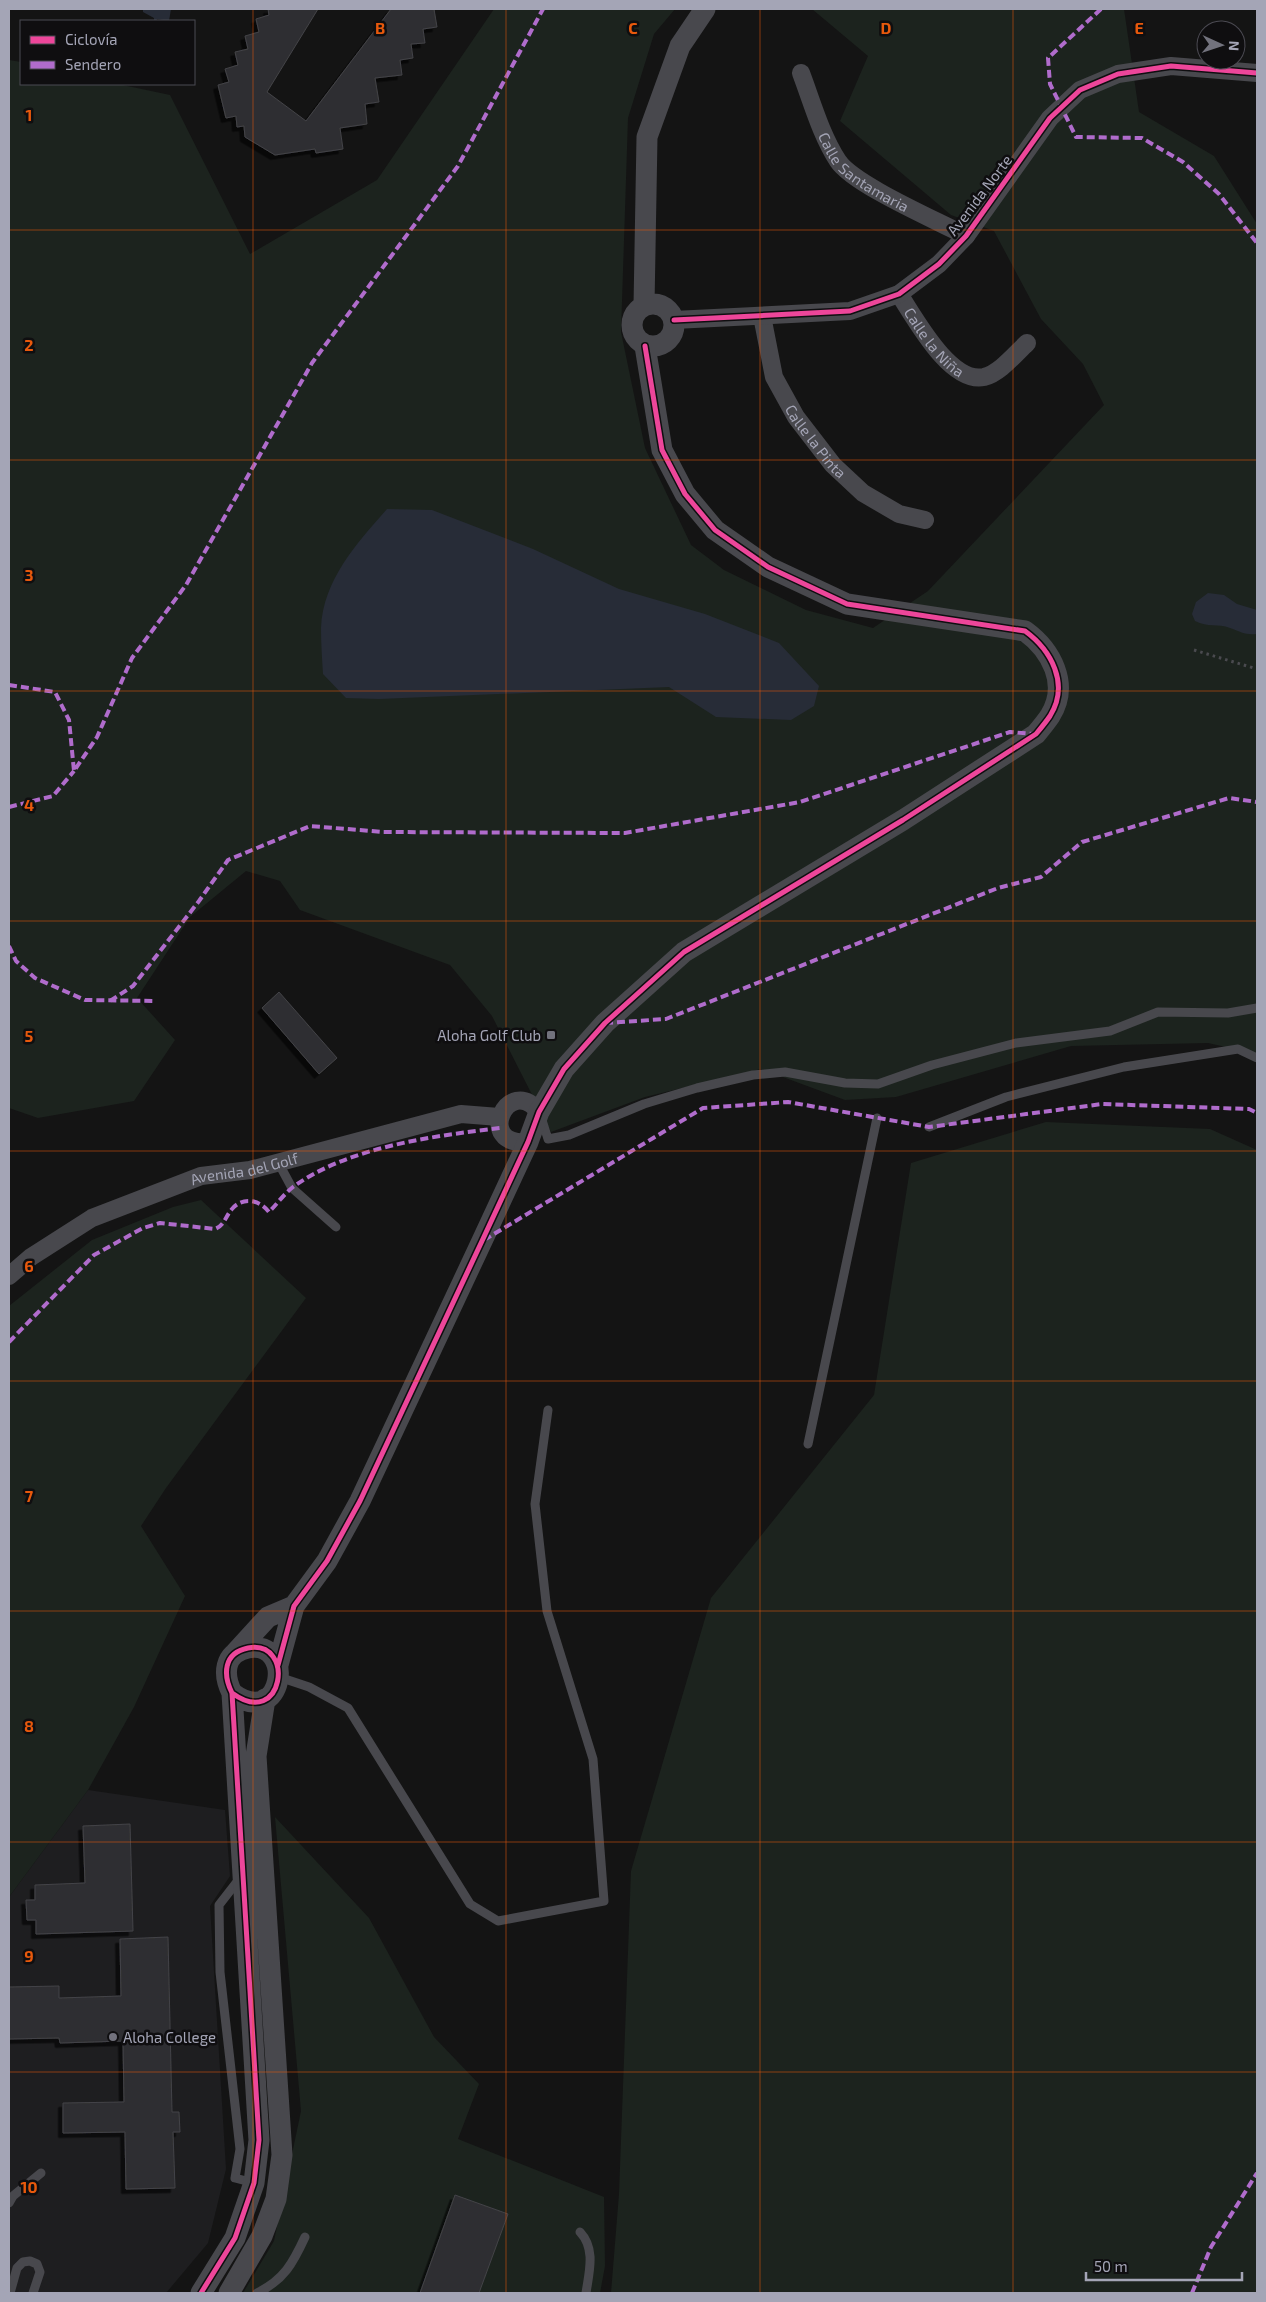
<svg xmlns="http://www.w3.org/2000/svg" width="1266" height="2302" font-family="'Exo 2',sans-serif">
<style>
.built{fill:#1e1e20}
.green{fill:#1c231e}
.water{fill:#272c37}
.building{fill:#2f2f30;stroke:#434348;filter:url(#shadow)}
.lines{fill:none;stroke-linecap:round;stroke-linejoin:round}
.path{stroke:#4a4a4f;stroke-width:3;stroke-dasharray:2.5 4;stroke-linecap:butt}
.service{stroke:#48484d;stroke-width:9}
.minor{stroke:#48484d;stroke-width:18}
.tertiary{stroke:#48484d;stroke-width:21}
.quiet{stroke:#b06ccc;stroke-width:4;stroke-dasharray:8 4;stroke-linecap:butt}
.cycleway-casing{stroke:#0f0e10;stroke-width:8}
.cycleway{stroke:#ed469a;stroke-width:5}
.grid{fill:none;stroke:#e8590c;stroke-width:1;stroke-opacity:0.55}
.poi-dot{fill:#72727d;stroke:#0f0e10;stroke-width:2}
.labels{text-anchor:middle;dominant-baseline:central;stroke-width:5;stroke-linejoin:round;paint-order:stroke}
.street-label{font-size:15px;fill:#a4a5b6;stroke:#0f0e10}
.poi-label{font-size:15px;fill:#a4a5b6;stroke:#0f0e10;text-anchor:end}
.grid-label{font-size:16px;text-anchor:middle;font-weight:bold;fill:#e8590c;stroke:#0f0e10;stroke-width:5;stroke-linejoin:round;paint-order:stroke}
</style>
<defs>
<filter id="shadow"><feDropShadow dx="-4.5" dy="4.5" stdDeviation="0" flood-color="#0009"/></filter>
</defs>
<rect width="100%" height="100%" fill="#141414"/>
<path class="built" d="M88,1790L225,1810L230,1876L210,1906L226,2169L208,2243L166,2293H9V1897Z"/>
<path class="green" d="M494,9H675L654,34L628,118L621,332L645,448L691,545L724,570L806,610L873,628L928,591L1104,405L1083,364L1041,319L994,231L951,215L840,121L868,56L812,9H1124L1139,112L1214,156L1257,224V1054L1208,1043L1071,1046L896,1097L845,1100L761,1069L645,1097L551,1132L492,1016L450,965L300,910L280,881L246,871L190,917L137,998L175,1040L134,1101L38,1118L9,1108V60L21,62V84H118L170,95L250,254L377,180Z
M1046,1122L1210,1129L1257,1150V2293H611L619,2194L631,1871L711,1598L874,1395L911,1163Z
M201,1200L306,1298L166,1488L141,1526L185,1596L134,1707L88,1790L9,1897V1306L92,1240L173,1207Z
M275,1817L369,1918L434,2037L479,2084L458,2139L604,2197L605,2266L600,2293H243L274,2241L301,2111Z"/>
<path class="water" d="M143,9H171L169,21L157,19L156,21H154V18L143,12Z
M387,509L432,510L533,549L619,589L705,614L779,643L819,686L814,706L791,720L716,717L669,687L379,699L346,698L323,674C322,659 321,643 321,628C323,580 357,543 387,509Z
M1208,593L1224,595L1237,604L1257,610V634C1244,635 1242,632 1230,628C1218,623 1208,628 1195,621L1192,614L1196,602Z"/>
<path class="building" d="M268,9H318L267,92L306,121L391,9H434L437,27L423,29L425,43L411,44L413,58L400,60L402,75L375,78L379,102L365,104L367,124L340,128L343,149L316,153L315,149L275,155L245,137L244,126L237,127L236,116L226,118L218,85L229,82L225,69L238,65L235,52L248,49L245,36L259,32L256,19L269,15Z
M279,992L337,1058L319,1074L262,1008Z
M130,1824L133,1931L36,1934V1920H27L26,1900H35V1885L85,1883L83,1826Z
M168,1937L172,2112H179L180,2132H173L175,2188L126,2189L125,2132L63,2133V2103L124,2102L123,2041L60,2043L59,2038L9,2039V1987L59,1986V1998L121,1996L120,1939Z
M455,2195L508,2214L479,2293H420Z"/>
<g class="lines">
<path class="path" d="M1194,650L1257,669"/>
<path class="service" d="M541,1117L548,1139L569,1135L644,1104L697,1088L753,1075L785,1072L845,1083L878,1084L932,1065L1016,1043L1110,1031L1158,1012L1228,1013L1257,1008
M929,1127L1006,1097L1124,1067L1238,1049L1257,1058
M278,1162L292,1188L336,1227
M808,1444L877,1118
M279,1677L309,1687L348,1708L470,1904L498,1921L604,1901L593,1759L547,1611L535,1504L548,1410
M240,1878L219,1905L220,1972L240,2149L235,2178L254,2183
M9,2203L13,2196L41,2173
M580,2232C596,2249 589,2272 586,2293
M10,2293L17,2268L23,2262L30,2261L37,2264L40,2272L33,2293
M257,2293C284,2280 293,2263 305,2237"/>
<g class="minor">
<path id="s1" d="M801,73C812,102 821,135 838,161C854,185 938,221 966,236"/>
<path id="s2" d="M899,294C915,318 950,384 984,377C1000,373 1015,354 1027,343"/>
<path id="s3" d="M762,316L774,377L796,417L833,465L863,493L899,514L925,520"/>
<path d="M674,320L850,311L899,294L939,264L966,236L1050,118L1080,90L1118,74L1171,66L1257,73"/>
<path d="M528,1142C474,1147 508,1073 539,1112"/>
<path id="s4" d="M9,1276L31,1257L92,1218L201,1176L250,1170L461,1114L499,1117"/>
</g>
<path class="tertiary" d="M632 325a21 21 0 1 1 42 0a21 21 0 1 1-42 0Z
M644,306L647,137L680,46L705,9
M235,1653L268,1617L294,1606
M278,1665L294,1606L327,1561L360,1501L482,1241L528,1142L539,1112L564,1069L605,1023L684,952L903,820L1036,734C1041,728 1046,722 1050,716C1070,684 1051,650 1025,631L847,604L768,567L715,530L685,494L662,450L645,346
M201,2293L235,2238L254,2183L259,2140L232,1693C223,1675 223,1653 248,1648C296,1639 284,1731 232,1693
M229,2293L262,2236L276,2199L282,2155L256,1756L265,1699"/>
<path class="quiet" d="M1101,9L1048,58L1050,84L1076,137L1142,138L1183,162L1219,194L1257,243
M9,685L55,692L69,720L74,771L97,737L132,658L186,585L312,363L458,166L543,9
M9,807L53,796L74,771
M9,946L16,961L35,978L85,1000L156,1001
M110,1001L133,986L199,901L228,860L310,826L383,832L625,833L800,802L1010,732L1034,734
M605,1023L666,1019L998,888L1041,877L1082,842L1229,798L1257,802
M484,1240L703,1108L788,1102L929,1127L1102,1104L1249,1109L1257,1113
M9,1342L94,1255L143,1228L160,1223L215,1229C225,1225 225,1217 232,1209C243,1196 260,1200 269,1212C277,1204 284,1194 293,1187C348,1147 433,1136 500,1128
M1192,2293L1211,2247L1257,2173"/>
<defs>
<path id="cycleway" d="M674,320L850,311L899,294L939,264L966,236L1050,118L1080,90L1118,74L1171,66L1257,73
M278,1665L294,1606L327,1561L360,1501L482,1241L528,1142L539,1112L564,1069L605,1023L684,952L903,820L1036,734C1041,728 1046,722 1050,716C1070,684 1051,650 1025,631L847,604L768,567L715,530L685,494L662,450L645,346
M201,2293L235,2238L254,2183L259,2140L232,1693C223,1675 223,1653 248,1648C296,1639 284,1731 232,1693"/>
</defs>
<use href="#cycleway" class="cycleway-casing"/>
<use href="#cycleway" class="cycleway"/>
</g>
<path class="grid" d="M253,9V2293M506,9V2293M760,9V2293M1013,9V2293M9,230H1257M9,460H1257M9,691H1257M9,921H1257M9,1151H1257M9,1381H1257M9,1611H1257M9,1842H1257M9,2072H1257"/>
<g class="poi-dot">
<rect x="546" y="1030" width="10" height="10" rx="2.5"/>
<circle cx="113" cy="2037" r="5"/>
</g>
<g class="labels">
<g class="street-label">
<text stroke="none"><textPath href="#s1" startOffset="122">Calle Santamaria</textPath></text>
<text transform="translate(979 195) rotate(-53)">Avenida Norte</text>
<text stroke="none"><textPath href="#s2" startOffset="60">Calle la Niña</textPath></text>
<text stroke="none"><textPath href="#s3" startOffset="139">Calle la Pinta</textPath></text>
<text stroke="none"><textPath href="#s4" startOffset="262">Avenida del Golf</textPath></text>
</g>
<g class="poi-label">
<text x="541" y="1035">Aloha Golf Club</text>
<text x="123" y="2037" text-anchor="start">Aloha College</text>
</g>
</g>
<g class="grid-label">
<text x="380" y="34">B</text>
<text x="633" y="34">C</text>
<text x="886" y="34">D</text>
<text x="1139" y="34">E</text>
<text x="29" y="121">1</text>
<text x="29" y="351">2</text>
<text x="29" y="581">3</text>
<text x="29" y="811">4</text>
<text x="29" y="1042">5</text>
<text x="29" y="1272">6</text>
<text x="29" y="1502">7</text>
<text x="29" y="1732">8</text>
<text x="29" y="1962">9</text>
<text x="29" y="2193">10</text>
</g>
<rect width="1266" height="2302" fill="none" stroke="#a4a5b6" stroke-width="20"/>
<rect x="20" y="20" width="175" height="65" fill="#0f0e10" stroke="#4b4a52"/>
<rect x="30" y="36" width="25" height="8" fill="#ed469a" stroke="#4b4a52"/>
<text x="65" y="45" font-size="15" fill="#a4a5b6">Ciclovía</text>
<rect x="30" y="61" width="25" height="8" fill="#b06ccc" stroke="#4b4a52"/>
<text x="65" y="70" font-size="15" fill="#a4a5b6">Sendero</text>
<g transform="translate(1221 45) rotate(93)"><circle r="24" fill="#0f0e10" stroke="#4b4a52"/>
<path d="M0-4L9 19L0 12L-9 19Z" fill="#72727d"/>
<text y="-8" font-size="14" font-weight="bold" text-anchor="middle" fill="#a4a5b6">N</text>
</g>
<path d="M1086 2272v8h156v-8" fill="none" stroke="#a4a5b6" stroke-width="2.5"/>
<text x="1094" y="2272" font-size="15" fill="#a4a5b6" stroke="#0f0e10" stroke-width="4" paint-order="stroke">50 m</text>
</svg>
